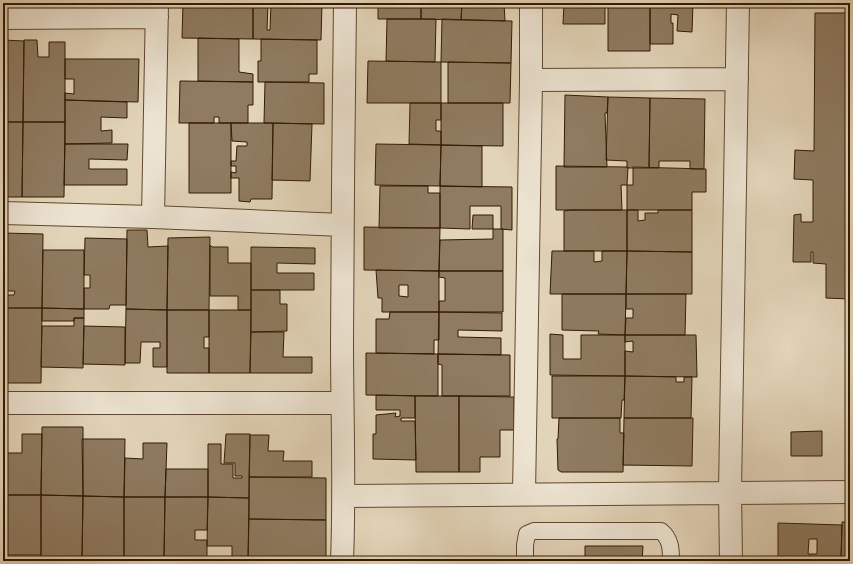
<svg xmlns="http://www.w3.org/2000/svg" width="853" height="564" font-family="Alegreya,serif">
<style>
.building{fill:#8e7b60;stroke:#331a01;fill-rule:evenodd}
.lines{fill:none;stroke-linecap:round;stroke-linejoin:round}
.lane-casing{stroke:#5f482f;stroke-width:18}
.street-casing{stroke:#5f482f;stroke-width:24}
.lane{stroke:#ece3d1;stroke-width:16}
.street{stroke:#ece3d1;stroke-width:22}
</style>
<rect width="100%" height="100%" fill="#e2d4b8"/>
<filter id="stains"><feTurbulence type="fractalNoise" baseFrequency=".005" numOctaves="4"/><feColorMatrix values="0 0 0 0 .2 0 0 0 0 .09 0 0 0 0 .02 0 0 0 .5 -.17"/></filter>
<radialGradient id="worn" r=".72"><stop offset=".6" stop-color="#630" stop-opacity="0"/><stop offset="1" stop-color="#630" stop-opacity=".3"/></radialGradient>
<path class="building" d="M183,3H237V6H253V39L182,38Z
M253,3H268L267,30H270L271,3H322L321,40L253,39Z
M378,3H421V19H378Z
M421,3H462L461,20L421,19Z
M462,3H504L505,21L461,20Z
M564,3H605V24H563Z
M608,3H620V7H650V51H608Z
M650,3H693L692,32L677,31L678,15L671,14V23H673V44H650Z
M815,13H850V299L826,298V264L813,263V252H811V262H793L794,215L801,214V222H813V180L794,179L795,150L814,151Z
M387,19H436L435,62L386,61Z
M442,19L512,21L511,63L441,62Z
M198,38L239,39V72L253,74V82L198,81Z
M261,39L317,40V74H309V82H258V61H261Z
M3,40L24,41L23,122H3Z
M24,40H37L38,57H49V42H65V122H23Z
M65,59H139L138,102L65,100V93L74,94V79H65Z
M368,61L441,62V103H367Z
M448,62L511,63L510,103H448Z
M180,81L253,82V105H248V123H219V117H214V123H179Z
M265,82L324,83V124L264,123Z
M565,95L608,97L607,113H605L607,167H564Z
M608,97L650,98L649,168H627V161L606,160Z
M650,98L705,99L704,169H690V161H659V168H649Z
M65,100L127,102V118L101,117V131L112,130V143L65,144Z
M410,103H441V120H436V131H441V145L409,144Z
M441,103H503V146L441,145Z
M3,122H23L22,197H3Z
M23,122H65L64,197H22Z
M189,123H231V193H189Z
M231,123H273L272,199H251L250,202L239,201V178H231V172L236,173V166H231V161H236L237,146H247V142L232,141Z
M273,123L312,124L310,181L272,180Z
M65,144H128L127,160L89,159V169H127V185H64Z
M376,144L441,145L440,186L375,185Z
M441,145L482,146V187L440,186Z
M556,166L628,167L627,185H621L622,210H556Z
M633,167L706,169V192H692V210H627V185H633Z
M380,186H428V193H440V228H379Z
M440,186L512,187V230L501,229V206H470V229L440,228Z
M571,210H627V251H564V211Z
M627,210H638V221L645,220V213H658V210H692V252L627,251Z
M473,215H493V229H472Z
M364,227L440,228L439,271L364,270Z
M493,229H503V271H439L440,240L493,239Z
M127,230H147L148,247L168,246L167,310L126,309Z
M3,233L43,234L42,308H3V295H14L15,291H6V279H3Z
M210,237L209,310H167L168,238Z
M85,238L127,239L126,305H110L109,309H84V288H90V275H84Z
M210,245L212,247H228V263H251V310H238V296H210Z
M251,247L315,248V264L277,263V273H314V290H251Z
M43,250H84V309L42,308Z
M552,251H594V262L602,261V251H627L626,294H550Z
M627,251L692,252V294H626Z
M376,270L439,271V312H382V298H378ZM399,285H408V297L399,296Z
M439,271H503V312H439V301H445V278L439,277Z
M251,290H280V304H287V331L251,332Z
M562,294H626L625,335L598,334L599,331L562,330Z
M626,294H686L685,335H625L626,318H633V309H626Z
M3,308H42L41,383H3Z
M42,308L84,309V318H74V321H42Z
M126,309L167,310V367H153V348H160V342H141L140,363H125Z
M167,310H209V337H204V348H209V373H167Z
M209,310H251L250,373H209Z
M390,312H439V340H434V354L376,353V319H389Z
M439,312L502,313V331L458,330V337L501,338V355L438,354Z
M74,318H84L83,368L41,367L42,326H74Z
M84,326L125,327V365L83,364Z
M251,332H284L283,357H312V373H250Z
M550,334L563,335V359H581V335H625V376L550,375Z
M625,335H696L697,377L625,376V351L633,352V341L625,342Z
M366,353L438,354V396L366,395Z
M438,354L510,355V396H442V365L438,364Z
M552,376H625L624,400H622L621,418H552Z
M625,376L676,377V382H684V377H692L691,418H624Z
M376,395L415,396V418H401V421H415L416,460L373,459V434H376V415L396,413L395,417L400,416V410H376Z
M415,396H459V472H416Z
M459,396L514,397V430H500V457H480V472H459Z
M559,418H620V433H624L623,472H561L558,470L557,439H558Z
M624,418H693L692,466L623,465Z
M42,427H83V496L41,495Z
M822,431V456H791V432Z
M22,434H42L41,495H3V453H22Z
M226,434H250L249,498L208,497V444H221V464H233V478H242V476H235V463H224Z
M250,435H269L268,451H284L283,461H312V477H249Z
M82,439H125L124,497L83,496Z
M143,443H167L165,497H124L125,458L143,459Z
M166,469H208V497H165Z
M249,477L326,478V520L249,519Z
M3,495H41V555H3Z
M41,495L83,496L82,559L41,558Z
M83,496L124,497V559H82Z
M124,497H165L164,559H124Z
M165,497H208L207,530H195V540H207V560L164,559Z
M208,497L249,498L248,559L232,560V546H207Z
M249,519L326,520V556L321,561H248Z
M842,522H850V561H841Z
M778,523L842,525L841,561H778ZM809,539H817V554H808Z
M585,546H643L642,561H585Z"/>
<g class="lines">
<defs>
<path id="lane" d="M525,561V545L527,534L534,531H661C671,539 671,550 671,561"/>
<path id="street" d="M3,18L157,17
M531,80L737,79
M3,213L153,217L342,225
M153,217L157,3
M3,403H342
M524,494L531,80V3
M344,496L850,492
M342,561C345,488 342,414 342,341C342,228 344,116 345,3
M731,561L730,491L738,3"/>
</defs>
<use href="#lane" class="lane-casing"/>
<use href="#street" class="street-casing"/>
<use href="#lane" class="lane"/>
<use href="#street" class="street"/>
</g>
<rect width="853" height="564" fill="none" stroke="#e2d4b8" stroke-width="16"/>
<rect x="4" y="4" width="845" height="556" fill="none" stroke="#331a01" stroke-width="2"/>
<rect x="8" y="8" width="837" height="548" fill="none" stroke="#331a01"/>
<rect width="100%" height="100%" filter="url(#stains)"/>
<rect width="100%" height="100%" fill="url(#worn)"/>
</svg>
